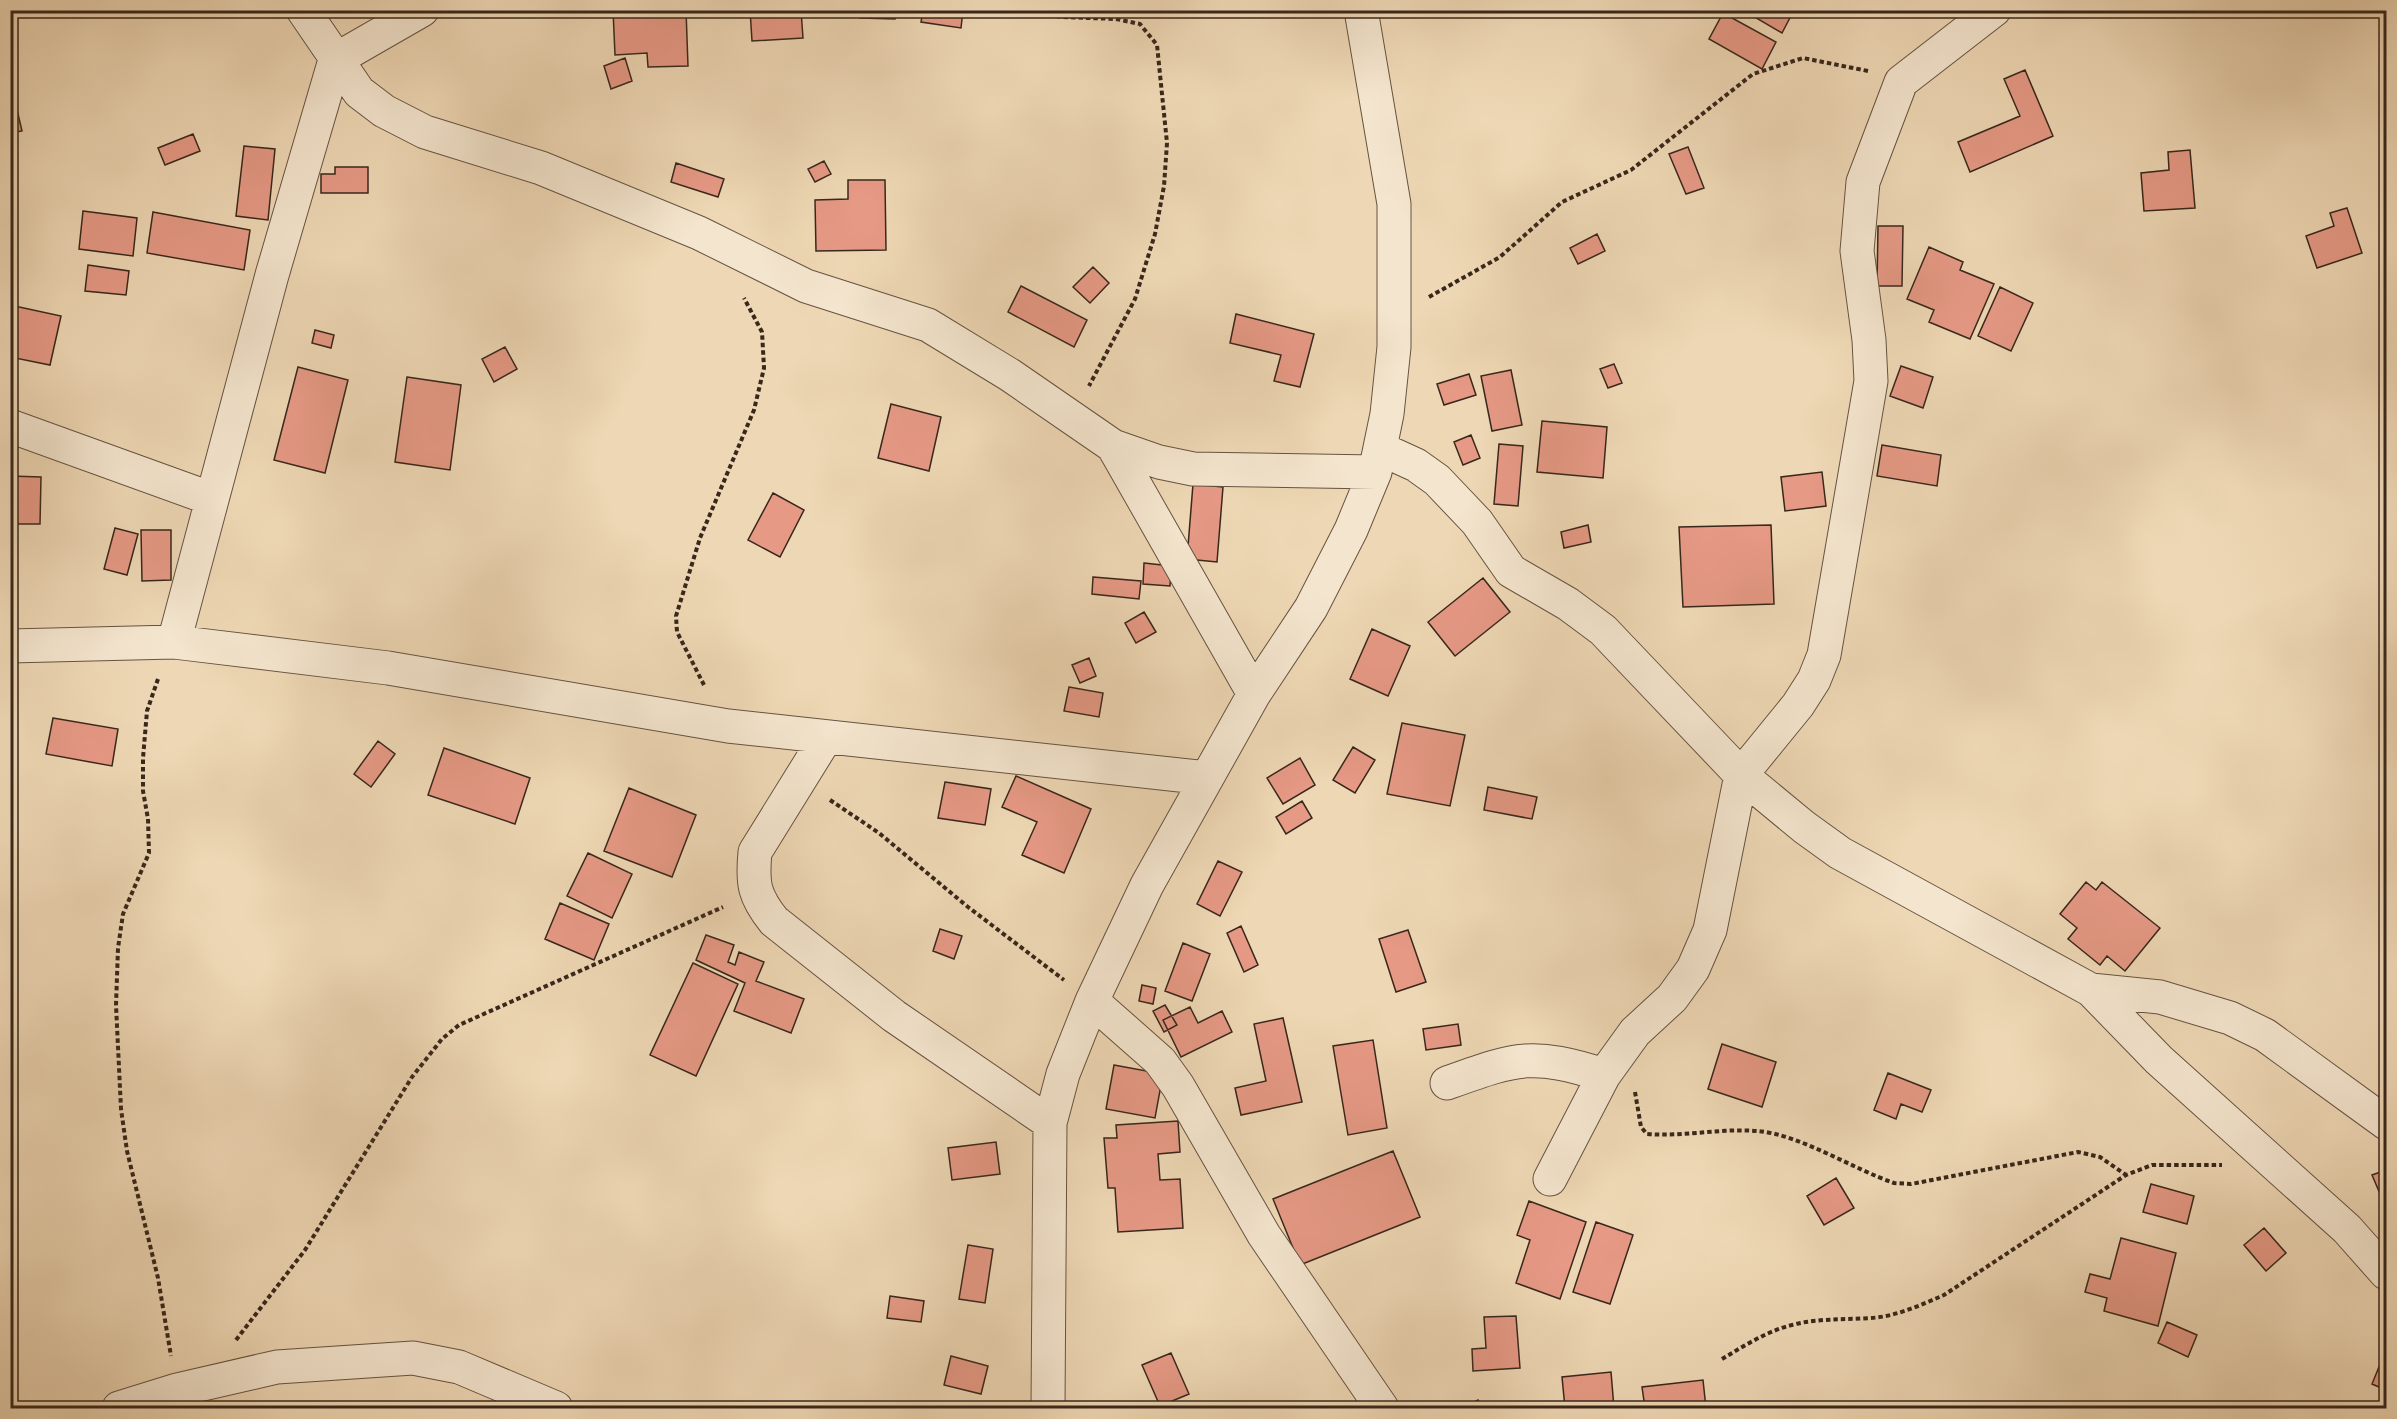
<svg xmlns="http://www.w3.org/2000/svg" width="2397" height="1419" font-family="'Old Standard TT',serif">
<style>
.building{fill:#e69985;stroke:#38271b;stroke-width:1.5}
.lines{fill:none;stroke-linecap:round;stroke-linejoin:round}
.minor-casing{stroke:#665341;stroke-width:35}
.path{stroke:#38271b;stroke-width:4;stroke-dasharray:4.5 3;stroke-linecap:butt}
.minor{stroke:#f4e5ce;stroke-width:33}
</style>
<rect width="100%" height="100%" fill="#eed7b4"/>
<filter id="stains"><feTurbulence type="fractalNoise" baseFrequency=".00333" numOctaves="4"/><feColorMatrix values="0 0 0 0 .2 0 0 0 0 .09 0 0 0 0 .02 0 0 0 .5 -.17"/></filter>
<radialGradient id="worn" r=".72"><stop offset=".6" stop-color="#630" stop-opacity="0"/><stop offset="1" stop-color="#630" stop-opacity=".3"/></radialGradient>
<path class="building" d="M613,10H686L688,66L648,67L647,53L615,55Z
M750,10H801L803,38L752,41Z
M860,10H896L895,19L860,18Z
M923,10H963L961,28L921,22Z
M1747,10H1794L1782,33L1746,12Z
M1723,13L1776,42L1762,69L1709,39Z
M625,58L632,81L611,89L604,66Z
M2025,70L2053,136L1970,172L1958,142L2020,116L2004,79Z
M10,80L22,131L10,133Z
M193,134L200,151L165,165L158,148Z
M244,146L275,149L268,220L236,216Z
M1688,147L1704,188L1686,194L1669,154Z
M2190,150L2195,208L2144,211L2141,173L2169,170L2168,152Z
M824,161L831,174L815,182L808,169Z
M676,163L724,179L718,197L671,182Z
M335,167H368V193H321V174H335Z
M848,180H885L886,250L816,251L815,200L848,199Z
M2347,208L2362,253L2317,268L2306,236L2334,226L2330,213Z
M83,211L137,218L133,256L79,249Z
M153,212L250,230L244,270L147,253Z
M1878,226H1903L1902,286H1877Z
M1597,234L1605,251L1578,264L1570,248Z
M1929,247L1963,262L1960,270L1994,284L1970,339L1929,322L1934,310L1907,299Z
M88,265L129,271L126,295L85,291Z
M1093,267L1109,283L1090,303L1073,287Z
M1021,286L1087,320L1074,347L1008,312Z
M2000,287L2033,303L2011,351L1978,336Z
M10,305L61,316L50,365L10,357Z
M1236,314L1314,334L1300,387L1274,381L1281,355L1230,343Z
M315,330L334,335L331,348L312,343Z
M505,347L517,369L494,382L482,359Z
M1614,364L1622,383L1608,388L1600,369Z
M1901,366L1933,377L1923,408L1890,396Z
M298,367L348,380L325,473L274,460Z
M1511,370L1522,425L1492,431L1481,376Z
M1469,374L1476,395L1444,405L1437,384Z
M407,377L461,385L450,470L395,462Z
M891,404L941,417L929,471L878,458Z
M1542,421L1607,427L1603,478L1537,472Z
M1471,435L1480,458L1463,465L1454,442Z
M1499,444L1523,446L1518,506L1494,504Z
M1882,445L1941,455L1937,486L1877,476Z
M1822,472L1826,506L1785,511L1781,477Z
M10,476L41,477L40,524H10Z
M1193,484L1223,487L1217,562L1187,559Z
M773,493L804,510L780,557L748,540Z
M1588,525L1591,542L1564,548L1561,532Z
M1771,525L1774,604L1683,607L1679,527Z
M115,528L138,534L127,575L104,569Z
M141,530H171V580L142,581Z
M1144,563L1171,566L1170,586L1143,584Z
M1093,577L1141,581L1139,599L1092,594Z
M1483,578L1510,612L1455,656L1428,622Z
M1144,612L1156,632L1136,643L1125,623Z
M1372,629L1410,646L1388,696L1350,679Z
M1089,658L1096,676L1080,683L1072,665Z
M1069,687L1103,693L1099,717L1064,711Z
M53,718L118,729L112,766L46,754Z
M1402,723L1465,735L1450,806L1387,794Z
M378,741L395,754L371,787L354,774Z
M1353,747L1375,760L1355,793L1333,780Z
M444,748L530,778L515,824L428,795Z
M1300,758L1315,785L1283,804L1267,778Z
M1016,776L1091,809L1064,873L1022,855L1037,822L1002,807Z
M945,782L991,789L985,825L938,818Z
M1488,787L1537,797L1532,819L1484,810Z
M629,788L696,815L672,877L604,851Z
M1302,801L1312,818L1286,834L1276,817Z
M588,853L632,874L612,918L567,896Z
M1218,861L1242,872L1220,916L1197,904Z
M2086,882L2096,890L2102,882L2160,928L2125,971L2107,956L2100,965L2068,939L2077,928L2060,914Z
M560,903L609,924L594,960L545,939Z
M1241,926L1258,965L1244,972L1227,933Z
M940,929L962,936L954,959L933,951Z
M1408,930L1426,982L1396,992L1379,939Z
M706,935L734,945L728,962L735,965L739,952L764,962L756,981L804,999L791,1033L734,1011L745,983L696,960Z
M1183,943L1210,954L1192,1001L1165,991Z
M693,963L738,984L696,1076L650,1055Z
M1142,985L1156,988L1153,1004L1139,1001Z
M1165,1005L1177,1025L1164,1032L1153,1011Z
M1190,1007L1198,1023L1222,1011L1232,1032L1181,1057L1163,1020Z
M1283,1018L1302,1102L1241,1115L1235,1088L1266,1081L1254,1024Z
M1458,1024L1461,1045L1426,1050L1423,1029Z
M1373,1040L1387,1128L1348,1135L1333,1046Z
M1722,1044L1776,1062L1762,1107L1708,1089Z
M1114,1065L1163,1074L1155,1118L1106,1109Z
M1888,1073L1931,1090L1922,1112L1901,1104L1896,1119L1874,1110Z
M1178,1121L1180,1152L1158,1154L1160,1180L1180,1179L1183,1228L1118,1232L1115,1188H1108L1104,1138H1117L1116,1125Z
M996,1142L1000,1174L952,1180L948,1148Z
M1393,1151L1420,1217L1300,1265L1273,1199Z
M2386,1170V1208L2372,1175Z
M1836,1178L1854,1208L1824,1225L1807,1196Z
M2151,1184L2194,1196L2187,1224L2143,1212Z
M1529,1201L1586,1222L1560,1299L1516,1283L1530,1240L1517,1235Z
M1596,1222L1633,1235L1610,1304L1573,1292Z
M2264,1228L2286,1253L2266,1271L2244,1245Z
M2121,1238L2176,1253L2158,1326L2104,1311L2107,1298L2085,1292L2090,1274L2110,1279Z
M968,1245L993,1249L985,1303L959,1299Z
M890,1296L924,1301L921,1322L887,1318Z
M1516,1316L1520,1368L1473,1371L1472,1349L1486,1348L1484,1317Z
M2167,1322L2197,1335L2188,1357L2158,1343Z
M1171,1353L1189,1394L1160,1406L1142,1365Z
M951,1356L988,1366L981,1394L944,1385Z
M2383,1357L2386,1358V1390L2372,1384Z
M1611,1372L1614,1408H1565L1562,1377Z
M1703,1380L1706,1408H1645L1642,1387Z
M1478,1400L1483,1408H1462Z"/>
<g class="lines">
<defs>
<path id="minor" d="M303,10L359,92L384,111L425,132L541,168L699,233L806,286L928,325L1010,375L1113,446L1159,462L1193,469L1375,472
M10,426L212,499
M1113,446L1254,694
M1381,449L1416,465L1437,480L1477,522L1511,571L1568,604L1603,630L1741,775L1804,827L1840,853L2091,990L2159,1060L2347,1229L2386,1273
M174,642L272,275L335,60L422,10
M10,646L174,642L388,668L728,726L1207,778
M825,739L755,852C752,884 754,896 774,921L894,1016L1050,1123
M2091,990L2160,997L2230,1018L2265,1035L2386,1123
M1092,1001L1160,1061L1178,1086L1264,1235L1382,1408
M1447,1083C1517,1058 1531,1052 1604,1075
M1550,1179L1604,1075L1635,1032L1672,998L1693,969L1710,930L1741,775L1798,705L1814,680L1824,655L1871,381L1869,340L1857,251L1863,182L1901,82L1994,10
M119,1408L177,1390L277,1367L413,1358L459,1367L556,1408
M1048,1408L1050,1123L1063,1074L1092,1001L1147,885L1254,694L1311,608L1351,530L1375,472L1387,414L1394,347V204L1361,10"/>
</defs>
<use href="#minor" class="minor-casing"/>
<path class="path" d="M1019,10L1062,17L1116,19L1140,24L1157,45L1167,143L1164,186L1155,234L1135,299L1089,386
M1429,297L1500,257L1562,202L1631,170L1753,74L1803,58L1868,71
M158,679L147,711L143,758V791L148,819L149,853L123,914L118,948L116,1005L121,1109L127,1151L158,1278L171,1356
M704,685L677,632L676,616L700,538L754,410L764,368L762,332L744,298
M830,800L879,833L968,907L1064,980
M1635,1092L1641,1127L1647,1134C1683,1137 1720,1128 1757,1131C1799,1134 1853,1169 1894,1183L1911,1184L2078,1152L2100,1157L2126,1175
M236,1340L305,1250L412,1077L442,1039L459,1025L477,1017L723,907
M1722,1359C1744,1346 1767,1331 1792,1325C1818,1318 1843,1320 1870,1318C1895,1317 1921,1305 1944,1295L2126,1175L2152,1165H2222"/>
<use href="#minor" class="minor"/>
</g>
<rect width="2397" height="1419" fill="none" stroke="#eed7b4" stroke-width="36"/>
<rect x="12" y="12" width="2373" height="1395" fill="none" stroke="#38271b" stroke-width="3"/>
<rect x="18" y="18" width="2361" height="1383" fill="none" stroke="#38271b" stroke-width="1.5"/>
<rect width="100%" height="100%" filter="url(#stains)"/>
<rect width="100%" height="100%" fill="url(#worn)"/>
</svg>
